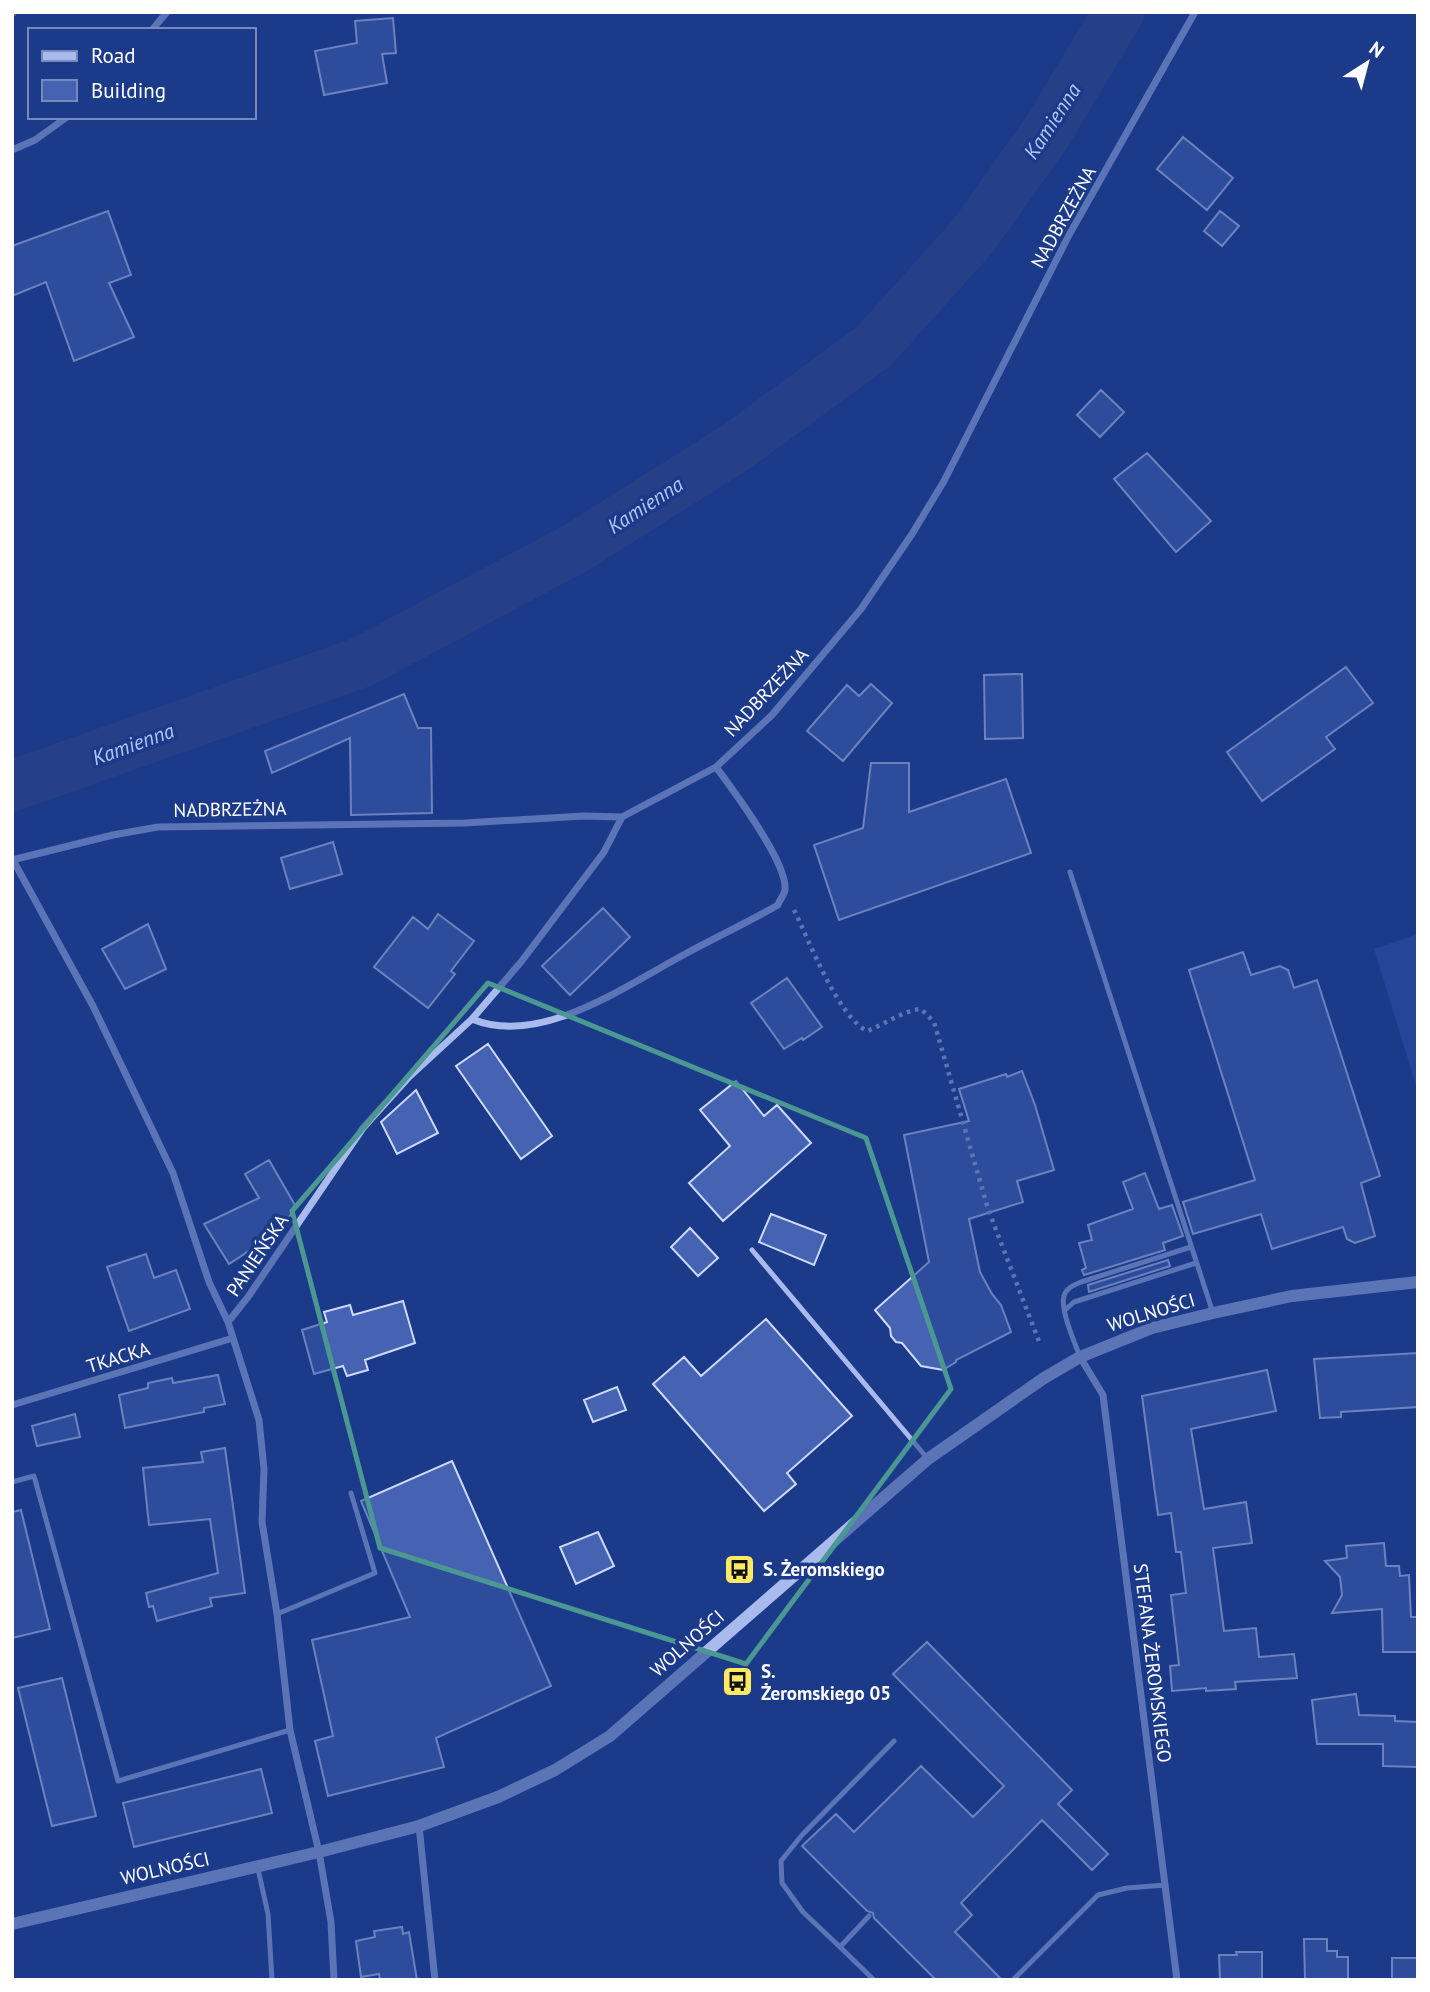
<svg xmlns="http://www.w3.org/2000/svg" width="1430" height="1992" font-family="'PT Sans',sans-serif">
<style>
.green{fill:#3052a8}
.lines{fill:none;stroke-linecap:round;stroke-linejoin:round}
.river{stroke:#334885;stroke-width:51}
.building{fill:#4563b2;stroke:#cdd9f9;stroke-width:2}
.path{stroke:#a8bbec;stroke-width:4.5;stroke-dasharray:3.5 5;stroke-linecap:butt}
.service{stroke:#a8bbec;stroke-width:5}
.minor{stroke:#a8bbec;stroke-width:7}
.tertiary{stroke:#a8bbec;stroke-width:12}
.marked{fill:none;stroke:#4b9892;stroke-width:5;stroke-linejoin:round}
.labels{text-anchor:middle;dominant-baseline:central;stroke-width:7;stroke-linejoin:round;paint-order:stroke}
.street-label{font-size:19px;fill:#fff;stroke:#1c3a8a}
.poi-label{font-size:19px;font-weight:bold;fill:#fff;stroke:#1c3a8a;text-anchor:start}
.water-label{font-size:21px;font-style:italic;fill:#b3c6f3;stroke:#1c3a8a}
</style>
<rect width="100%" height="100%" fill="#1c3a8a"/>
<path class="green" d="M1418,934V1092L1374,949Z"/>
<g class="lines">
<path class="river" d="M12,786L362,662L576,548L739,445L874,346L973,236L1047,132L1119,12"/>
</g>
<path class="building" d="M393,18L396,53L382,54L387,83L324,95L315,51L357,43L355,21Z
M1183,137L1233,178L1207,210L1157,169Z
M108,211L131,275L109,283L134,337L74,361L46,282L12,296V246Z
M1220,211L1239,226L1222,246L1204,231Z
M1101,390L1124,412L1100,437L1077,415Z
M1147,453L1211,521L1176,552L1114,479Z
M1346,667L1373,703L1326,737L1335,749L1262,801L1227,752Z
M1022,674L1023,738L985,739L984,675Z
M871,684L892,703L843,761L807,731L847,685L859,696Z
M404,694L418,728H431L432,813L351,815L350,738L272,773L265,751Z
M871,763H909V812L1006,779L1031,853L839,920L814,845L863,828Z
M333,842L342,874L290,889L281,858Z
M603,908L630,937L570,995L542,966Z
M438,914L474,941L451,971L455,974L428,1008L374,967L413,917L428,929Z
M148,924L166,969L125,989L102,949Z
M1243,952L1251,975L1280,966L1288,970L1294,988L1317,980L1380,1176L1361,1183L1375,1236L1355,1243L1347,1239L1343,1227L1272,1249L1261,1214L1193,1234L1183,1202L1255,1180L1189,970Z
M787,978L822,1027L803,1040L802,1038L784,1049L751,1003Z
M488,1044L552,1136L521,1159L456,1066Z
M1022,1071L1035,1105L1054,1170L1017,1181L1023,1202L969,1219L980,1272L992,1294L1001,1305L1011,1332L956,1360V1362L943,1370L921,1366L902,1343L896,1342L891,1336L890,1328L875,1310L929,1262L904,1135L969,1121L959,1089L1006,1074L1007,1077Z
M736,1081L764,1116L777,1105L811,1143L723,1221L689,1183L730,1146L700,1110Z
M416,1090L438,1133L397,1154L381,1122Z
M269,1160L296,1207L279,1231L229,1264L204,1224L259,1198L245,1174Z
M1145,1173L1159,1209L1172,1205L1183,1236L1163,1243L1165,1250L1084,1275L1082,1270L1086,1268L1079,1243L1092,1240L1088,1225L1133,1209L1123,1182Z
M771,1214L826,1235L814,1265L759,1242Z
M690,1228L718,1258L698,1276L671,1247Z
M146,1254L154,1278L176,1270L190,1309L129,1331L107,1267Z
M1168,1260L1170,1266L1089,1292L1088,1285Z
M403,1301L415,1343L365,1360L368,1370L347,1376L343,1366L314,1374L302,1330L327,1322L324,1312L350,1305L353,1315Z
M766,1319L852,1416L787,1473L796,1484L764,1511L653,1384L684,1357L701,1376Z
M1418,1353V1407L1341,1412V1417L1320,1418L1314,1359Z
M1267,1370L1276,1411L1191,1429L1204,1509L1246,1502L1252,1543L1213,1548L1224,1631L1256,1628L1259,1657L1294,1654L1297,1678L1235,1682L1236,1689L1206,1691V1688L1172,1691L1170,1666L1179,1665L1171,1595L1186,1593L1181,1552H1176L1171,1513L1158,1515L1142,1396Z
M218,1375L225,1404L204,1408V1412L125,1428L119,1395L148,1388V1383L172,1378L173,1383Z
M617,1387L626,1410L593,1422L584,1400Z
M75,1414L80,1437L37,1446L32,1426Z
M225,1448L245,1593L210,1598L212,1606L157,1621L153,1606L149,1607L146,1593L218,1573L210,1519L149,1525L143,1468L203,1462L201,1452Z
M452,1461L551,1686L436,1738L444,1767L328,1796L315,1741L333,1736L312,1640L410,1617L361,1501Z
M21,1510L50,1629L12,1638V1512Z
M598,1532L614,1566L576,1584L560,1547Z
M1384,1543L1386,1566H1399L1400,1576L1409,1575L1411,1617H1418V1652H1383L1382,1609L1332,1613L1342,1595L1340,1577L1325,1561L1347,1558L1346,1546Z
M927,1642L1072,1790L1058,1804L1108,1854L1092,1870L1042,1820L961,1903L972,1915L955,1932L1002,1980H936L874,1918L873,1913L867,1911L802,1846L836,1814L854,1832L921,1766L973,1817L1004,1786L893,1674Z
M62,1678L96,1816L52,1826L18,1688Z
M1356,1694L1359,1715L1395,1716V1721L1418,1722V1767L1383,1766V1744H1317L1312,1700Z
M261,1769L272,1813L134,1847L123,1803Z
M402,1927L403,1934L409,1932L417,1980H380L379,1974L361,1977L356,1941L375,1937L374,1931Z
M1304,1939H1327V1951H1337V1957H1348V1980H1305Z
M1236,1952H1262V1980H1220L1219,1955H1237Z
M1392,1958H1418V1980H1392Z"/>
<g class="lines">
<path class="path" d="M794,910C810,942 837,1015 867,1031C886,1024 902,1011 921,1009L934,1022L988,1209L1040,1344"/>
<path class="service" d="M12,15L15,12
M1070,872L1213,1313
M752,1250L928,1459
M1065,1310L1074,1302L1196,1263
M1080,1357C1075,1343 1060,1310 1064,1296C1066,1288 1074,1285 1081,1282L1191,1247
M12,1482L34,1476L118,1781L290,1730
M277,1614L375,1573L351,1493
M258,1869L268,1914L272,1980
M869,1916L840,1947L874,1980
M840,1947L803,1912L782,1883L781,1861L802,1835L894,1741
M1013,1980L1098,1895L1127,1888L1166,1885"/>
<path class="minor" d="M152,30L167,12
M12,150L35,140L67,117
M12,860L113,835L158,827L465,823L583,816L622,817L716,767L772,715L861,609L912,534L944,481L1069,235L1195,12
M13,860L93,1006L173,1173L209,1282L228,1322
M472,1019C541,1048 628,984 687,953C717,937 748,922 778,905C779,901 784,895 785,890C788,863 733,790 716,767
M1080,1357L1103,1395L1177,1980
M12,1405L233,1338
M419,1826L435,1980
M334,1980L331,1922L319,1852L290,1730L277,1614L262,1522L264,1469L259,1420L228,1322L248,1297L363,1128L409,1077L472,1019L521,962L604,852L622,817"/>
<path class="tertiary" d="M12,1924L319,1852L419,1826L498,1797L555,1770L610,1736L928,1459L1044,1378L1080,1357L1152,1328L1213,1313L1292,1296L1418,1282"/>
</g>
<path d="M0 0H1430V1992H0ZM488,983L866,1138L951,1389L746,1664L380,1548L292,1211Z" fill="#1c3a8a" fill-opacity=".55" fill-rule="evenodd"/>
<path class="marked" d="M488,983L866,1138L951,1389L746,1664L380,1548L292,1211Z"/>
<defs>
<symbol id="bus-square" viewBox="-11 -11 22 22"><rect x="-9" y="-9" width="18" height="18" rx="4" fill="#fcea65" stroke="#1c3a8a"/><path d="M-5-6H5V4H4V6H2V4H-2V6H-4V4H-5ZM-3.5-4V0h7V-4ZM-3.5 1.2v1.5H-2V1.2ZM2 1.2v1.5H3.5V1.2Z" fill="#111"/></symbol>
</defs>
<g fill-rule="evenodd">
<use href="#bus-square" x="722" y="1552" width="35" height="35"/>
<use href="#bus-square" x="720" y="1664" width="35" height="35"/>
</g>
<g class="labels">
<g class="street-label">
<text transform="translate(1063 217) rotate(-61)">NADBRZEŻNA</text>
<text transform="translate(766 692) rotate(-47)">NADBRZEŻNA</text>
<text transform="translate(230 809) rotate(-1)">NADBRZEŻNA</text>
<text transform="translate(257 1255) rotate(-56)">PANIEŃSKA</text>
<text transform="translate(1151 1312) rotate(-17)">WOLNOŚCI</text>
<text transform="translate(118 1357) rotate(-17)">TKACKA</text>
<text transform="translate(687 1643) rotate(-41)">WOLNOŚCI</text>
<text transform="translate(1153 1663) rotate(83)">STEFANA ŻEROMSKIEGO</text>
<text transform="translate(165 1868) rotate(-13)">WOLNOŚCI</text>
</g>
<g class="poi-label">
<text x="763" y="1569">S. Żeromskiego</text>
<text x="761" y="1671">S.<tspan x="761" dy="22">Żeromskiego 05</tspan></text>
</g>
<g class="water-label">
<text transform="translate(1052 121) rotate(-57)">Kamienna</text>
<text transform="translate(645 505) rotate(-33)">Kamienna</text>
<text transform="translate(133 744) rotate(-20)">Kamienna</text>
</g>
</g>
<rect width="1430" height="1992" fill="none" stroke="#ffffff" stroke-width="28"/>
<rect x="28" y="28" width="228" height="91" fill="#1c3a8a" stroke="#7789b9" stroke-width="2"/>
<rect x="42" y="51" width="35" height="10" fill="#a8bbec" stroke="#7789b9" stroke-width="2"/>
<text x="91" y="63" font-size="21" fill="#ffffff">Road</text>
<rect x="42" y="80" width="35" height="21" fill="#4563b2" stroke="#7789b9" stroke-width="2"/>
<text x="91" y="98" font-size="21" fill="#ffffff">Building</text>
<g transform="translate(1367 63) rotate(36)" stroke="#1c3a8a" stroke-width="5" paint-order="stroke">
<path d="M0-5L12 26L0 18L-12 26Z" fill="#ffffff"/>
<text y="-10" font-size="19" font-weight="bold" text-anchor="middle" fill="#ffffff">N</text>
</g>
</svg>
